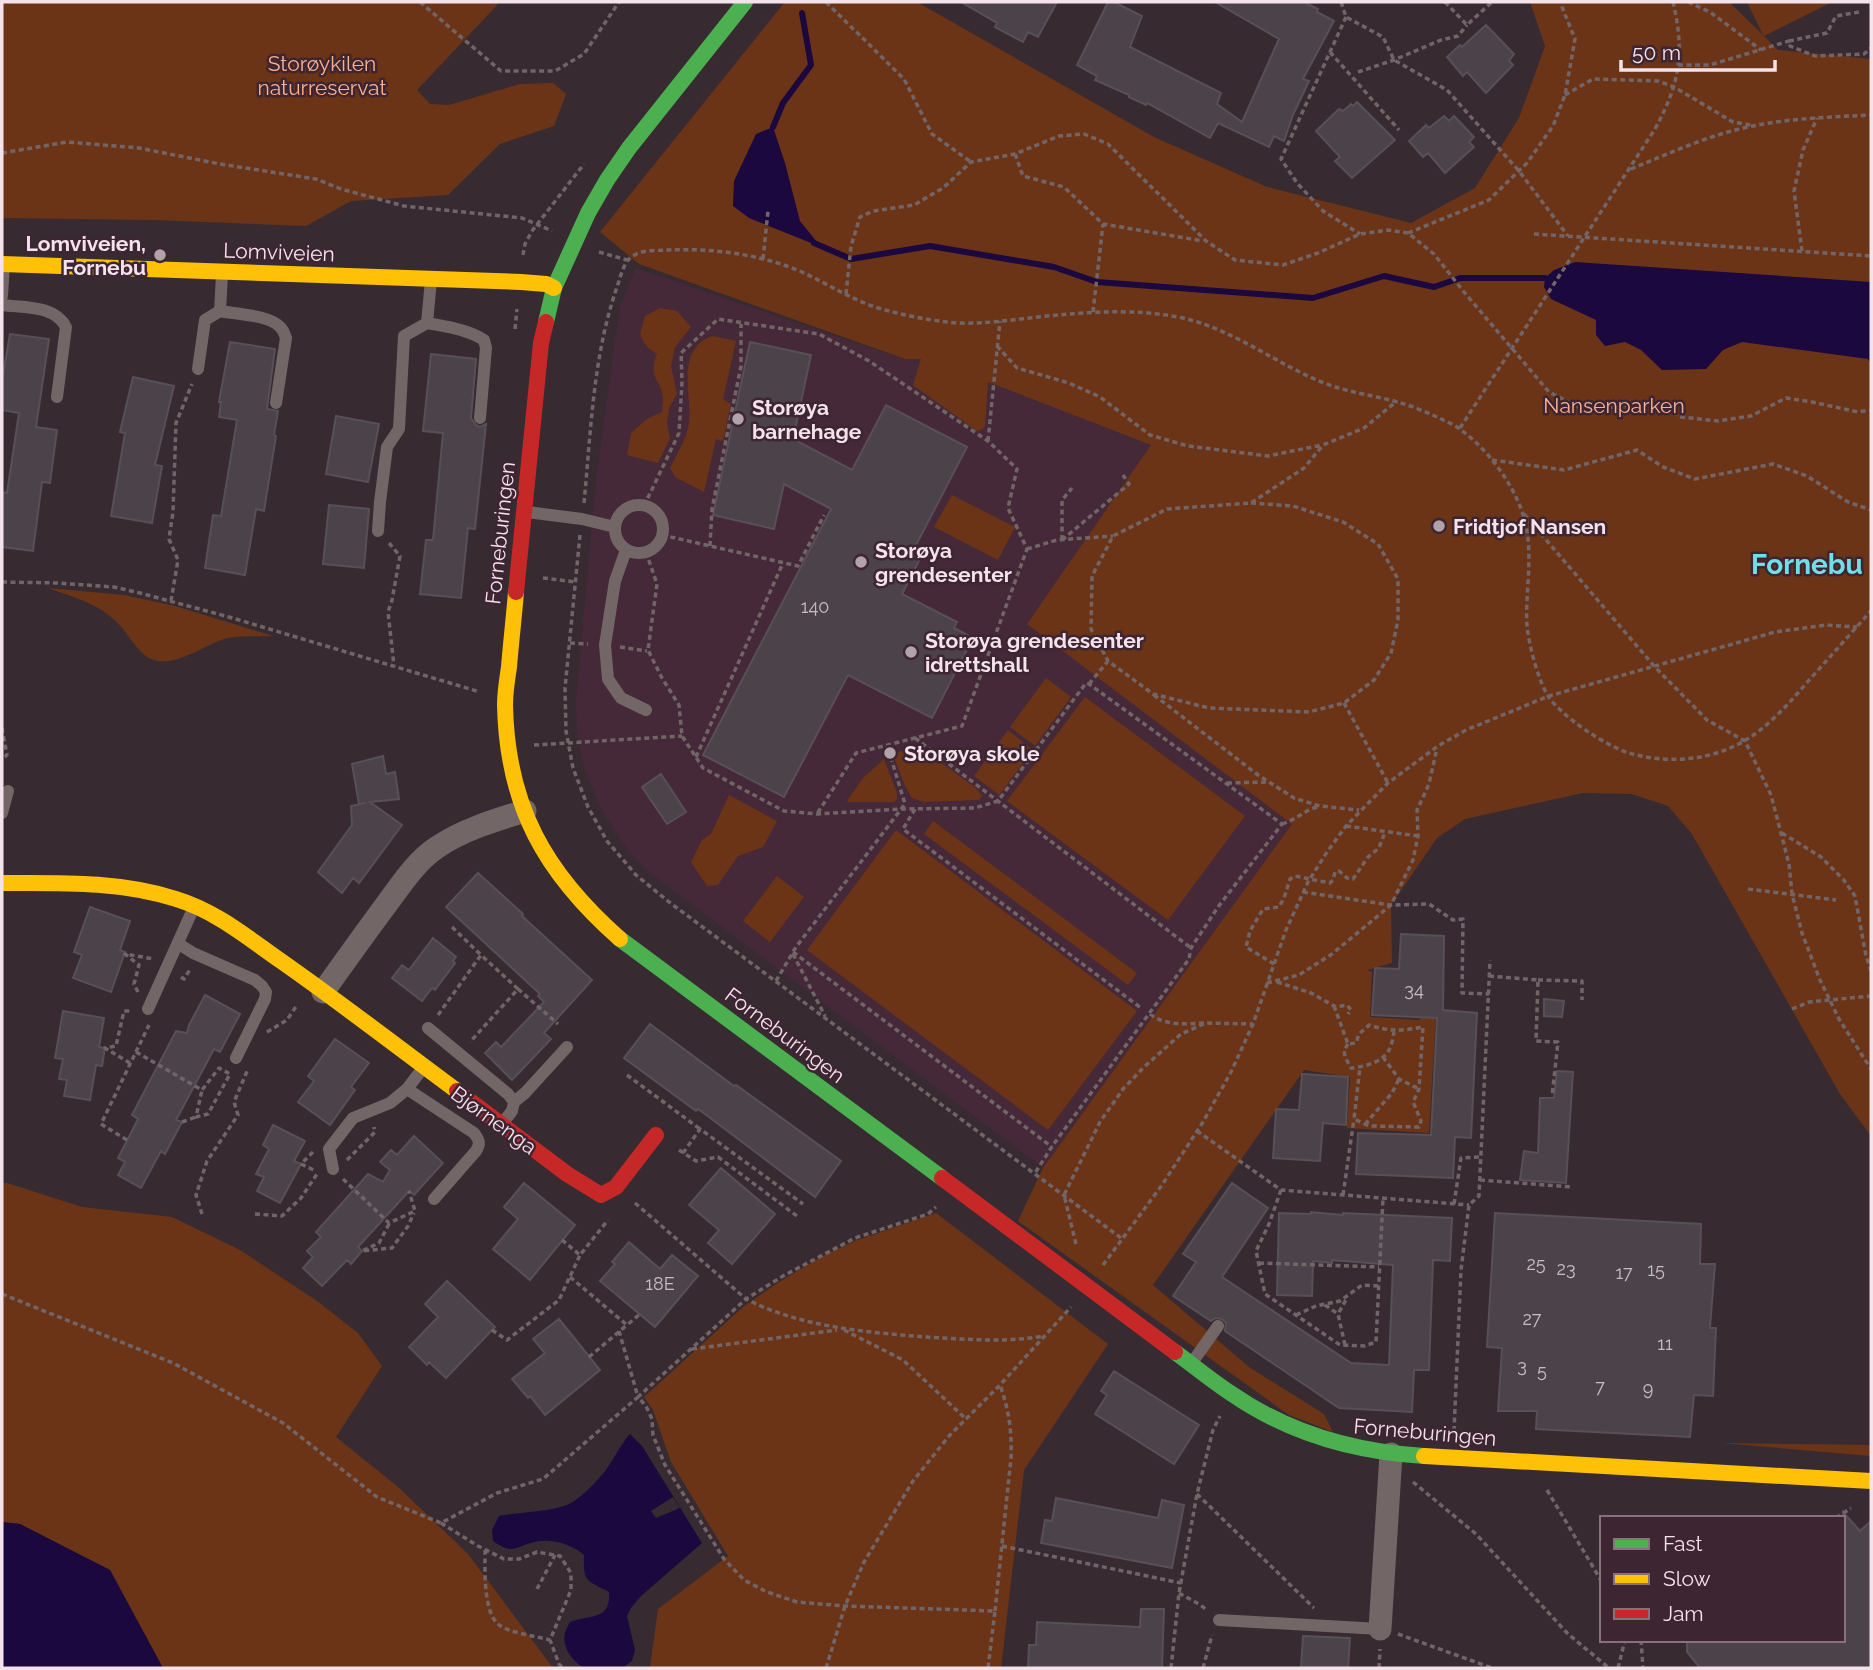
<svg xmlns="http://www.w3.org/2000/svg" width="1873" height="1670" font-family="Raleway,sans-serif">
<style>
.built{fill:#452938}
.green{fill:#6c3417}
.water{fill:#1b083f}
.pier{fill:#372b31}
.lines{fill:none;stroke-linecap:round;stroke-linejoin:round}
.stream{stroke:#1b083f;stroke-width:6}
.building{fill:#4c424a;stroke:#584f57;stroke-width:2}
.path{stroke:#726568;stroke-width:3.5;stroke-dasharray:5 3.5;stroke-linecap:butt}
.lane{stroke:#736667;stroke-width:12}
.street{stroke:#736667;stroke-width:23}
.fast{stroke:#4caf50;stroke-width:16}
.slow{stroke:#ffc107;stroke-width:16}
.jam{stroke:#c62828;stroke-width:16}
.poi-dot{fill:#b2a3aa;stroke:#3d2532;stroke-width:2.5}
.labels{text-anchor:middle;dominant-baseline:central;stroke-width:5;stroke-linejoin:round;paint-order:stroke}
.number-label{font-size:18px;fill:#cabbc3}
.park-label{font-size:21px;fill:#f8b090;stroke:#3d2532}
.poi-label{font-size:21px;font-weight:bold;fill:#f4e3eb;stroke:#3d2532;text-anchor:start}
.street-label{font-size:21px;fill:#f4e3eb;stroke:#3d2532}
.district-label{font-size:28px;font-weight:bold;fill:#72dee5;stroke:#3d2532}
</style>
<rect width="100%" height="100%" fill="#372b31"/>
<path class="built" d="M635,268L904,359H921L988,382L1151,445L1028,624L1293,824L1043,1168L653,875L627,849L602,811L585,771L577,734L576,702L596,478L620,307Z"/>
<path class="green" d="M2,2H500L417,90L430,104L449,105L520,84L553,83L566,94L554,126L500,144L448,195L351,201L306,226L154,220L2,218Z
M785,2H917L1154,137L1267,187L1411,223L1475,188L1519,118L1545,46L1530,2H1729L1763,35L1747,2H1832L1764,36L1778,50L1871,59V1136L1840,1094L1692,834L1668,806L1632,794L1583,793L1465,819L1437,838L1391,905L1392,963L1367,970L1372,972L1370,1017L1420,1020L1423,1009L1436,1011L1429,1133L1347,1128L1350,1077L1304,1070L1153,1285L1249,1367L1324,1414L1333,1432L1289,1415L1018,1221L1043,1168L1292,824L1027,624L1151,445L988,382L985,426L981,430L977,431L913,385L921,359H905L639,264L600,232Z
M660,308L677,311L691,327L675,347L671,366L677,394L669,408L667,424L670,438L658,463L627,455L631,433L647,419L662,412C662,408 663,404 663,399C662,379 647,379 657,354C648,349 644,344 640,334L645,316Z
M713,336L736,341L723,399L731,404L723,441L716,439L704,492L675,477L670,468C677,454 687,438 689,423C692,393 675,348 713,336Z
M952,495L1015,527L998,560L934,527Z
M48,588L124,595L175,606L273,636C258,637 239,635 224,639C203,646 180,664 158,661C141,658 133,641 123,629C104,605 76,598 48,588Z
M1046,678L1071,697L1035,746L1010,727Z
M1085,697L1245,816L1168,920L1007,801Z
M1008,730L1033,750L999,795L974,776Z
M916,749L925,751L976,788L982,796L979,800L924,802L912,798L905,786L894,757L898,752Z
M884,759L897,793V799L894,802H850L847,801L863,778Z
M729,795L777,821L763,847L738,856L718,885L707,886L691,862L702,840L711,834Z
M933,821L1137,973L1128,985L924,834Z
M896,830L1137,1011L1048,1130L807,950Z
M777,876L804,897L770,942L743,921Z
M2,1183H7L82,1207L172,1217L240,1250L317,1301L358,1333L382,1366L336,1437L398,1487L468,1554L553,1668H163L110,1570L20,1524L2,1522Z
M936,1213L1108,1344L1024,1470L1001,1668H650L658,1609L728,1556L671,1462L653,1410L644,1397L743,1307L779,1282L823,1256L855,1241Z
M1722,1443L1871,1445V1456Z"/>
<path class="water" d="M773,127L785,163L800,221L817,242L811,243L749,218L733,206L734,181L756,134Z
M1575,262L1871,282V364L1868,359L1742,342L1723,350L1706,369L1662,370L1641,350L1625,342L1605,346L1596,335V320L1551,299L1544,287L1545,278L1554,270Z
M630,1434L642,1446L702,1543L641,1596L631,1608L627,1616L635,1650L632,1661L622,1668H585C574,1663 561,1647 565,1633C566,1629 568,1626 570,1622C590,1614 611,1621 609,1592C586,1580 583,1582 584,1555C573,1545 551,1538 535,1542C515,1546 514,1556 493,1541L492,1530L499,1516C519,1512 552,1512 569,1504C581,1498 593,1485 602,1475C613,1462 619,1446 630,1434Z
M2,1522L20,1524L110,1570L163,1668H2Z"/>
<path class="pier" d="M673,1497L680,1508L656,1518L651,1511Z"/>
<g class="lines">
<path class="stream" d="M773,127L783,103L811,65L802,13
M814,243L851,259L930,246L1054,267L1097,282L1313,298L1384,276L1434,287L1460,278H1545"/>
</g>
<path class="building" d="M961,2H1057L1038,37L1028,32L1023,42L995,27L997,23Z
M1108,2H1114L1142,16L1130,47L1221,93L1217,104L1242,122L1279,39L1215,2H1304L1318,9L1317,12L1334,21L1303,79L1309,81L1293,115L1284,141L1274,136L1269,147L1218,123L1210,138L1147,103L1146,105L1129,97V95L1095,80L1097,76L1077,65Z
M1486,25L1514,54L1509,61L1513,65L1486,93L1467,72L1463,76L1447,57L1460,45L1462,47Z
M1357,102L1395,140L1352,178L1335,161L1340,157L1316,131L1339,109L1343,111L1351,104L1353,106Z
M1444,116L1449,121L1454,116L1474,137L1469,142L1474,147L1445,173L1428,153L1423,157L1409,141L1426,125L1429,128Z
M10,334L49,339L36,427L57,430L50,483L42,482L33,551L2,547V492L7,493L19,413L2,410V380Z
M230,342L275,349L267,409L278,411L274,435L276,436L264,511L256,509L245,575L205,568L213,515L221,516L237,420L219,417L221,402H219Z
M750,342L811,355L793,439L852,470L886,405L967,447L915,547L924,551L902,594L957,622L954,628L973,638L932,718L848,675L784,797L703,755L831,509L784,484L774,529L713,515Z
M431,354L476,359L471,418L476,425L480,427L486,424L475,529L468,528L461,598L420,594L426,540H433L443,433L423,431Z
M133,377L174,386L155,465L162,466L152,523L111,516L125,433L120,432Z
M336,416L379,424L368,482L326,474Z
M329,505L369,509L364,568L323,564Z
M383,756L386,774L395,772L399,799L370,802L402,825L359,883L353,878L342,893L318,872L352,825L351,806L365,803L359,804L352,764Z
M661,774L686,812L667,824L642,787Z
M478,873L523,914L522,916L592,980L544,1033L551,1039L512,1080L485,1053L496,1042L501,1047L544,1002L538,996L540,994L446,907Z
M90,907L130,921L120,950L125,952L111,992L73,978L82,955L74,952Z
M1401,934L1444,936L1443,1010L1477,1013L1471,1138L1455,1137L1453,1178L1356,1174L1358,1133L1431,1135L1437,1018L1372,1015L1375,968L1399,969Z
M433,938L456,957L453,961L455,963L435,990L432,988L422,1001L392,978L402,965L409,970Z
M205,995L240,1014L220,1052L214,1049L176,1120L182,1122L165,1154L161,1151L141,1188L118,1175L125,1162L118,1158L138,1119L132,1115L176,1031L187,1033L189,1025Z
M1544,999L1564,1001L1562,1017L1544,1016Z
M63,1011L104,1018L99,1047L105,1048L102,1066L96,1065L90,1100L64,1096L67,1080L59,1079L63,1059L55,1058Z
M650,1024L734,1086L736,1085L841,1161L815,1197L705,1114L698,1109L696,1111L624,1058Z
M335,1039L369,1063L351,1087L355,1090L330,1125L298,1102L314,1081L308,1076Z
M1557,1071L1573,1072L1566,1183L1520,1180L1524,1151L1538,1153L1540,1098H1554Z
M1302,1074L1348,1077L1346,1125L1323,1123L1320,1161L1273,1158L1276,1109L1299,1110Z
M273,1125L305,1141L294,1161L301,1164L280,1203L257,1191L264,1177L256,1174L269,1149L263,1145Z
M414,1136L443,1163L414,1195L409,1191L358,1247L362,1251L351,1264L347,1260L322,1286L303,1268L313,1257L307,1251L321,1237L316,1232L368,1174L383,1182L390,1170L380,1162L391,1150L397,1155Z
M721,1168L775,1214L732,1264L708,1243L719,1230L689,1205Z
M524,1183L575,1225L530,1280L493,1249L518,1219L504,1207Z
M1232,1183L1268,1208L1222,1277L1351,1363L1389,1365L1393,1265L1332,1260V1263L1313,1261L1312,1296L1277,1295L1279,1213L1311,1214V1212L1343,1215V1213L1452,1218L1450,1261L1433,1260L1429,1370H1414L1412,1412L1339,1408L1225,1331L1226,1323L1222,1319L1215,1318L1211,1321L1173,1296L1196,1262L1183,1254Z
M1495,1213L1701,1224L1700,1264H1715L1710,1328H1716L1713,1396L1694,1395L1690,1437L1536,1429L1537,1411H1498L1502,1348L1487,1347Z
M629,1242L660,1269L672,1255L698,1276L655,1327L600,1281L615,1264L612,1262Z
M447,1281L495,1327L446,1378L429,1362L427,1365L409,1347L438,1317L425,1304Z
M559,1319L600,1370L545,1415L530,1396L528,1398L512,1379L545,1353L533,1339Z
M1114,1371L1199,1425L1174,1464L1095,1414L1107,1395L1101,1391Z
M1056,1498L1158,1518L1162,1500L1184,1505L1172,1568L1041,1543L1045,1520L1052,1521Z
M1843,1512L1860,1531L1871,1521V1668H1700L1687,1652V1640H1843Z
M1141,1609H1164L1162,1668H1028L1029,1645H1036L1037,1622L1140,1627Z
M1303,1636L1350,1638L1348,1668H1301Z"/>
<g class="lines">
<path class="path" d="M420,2L501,71H555L584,54L619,2
M826,2L904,79L932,134L971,162
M1341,2L1346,17L1383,37L1394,60L1447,90L1519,171L1568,236
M1445,2L1467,25L1492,2
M1688,2L1710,12L1761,50
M1859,12L1836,16L1827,33L1789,41L1790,46L1815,56L1864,54L1871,48
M1346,17L1281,159L1297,183L1323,211L1360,234
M1330,52L1399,130
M1678,65H1710L1789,41
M1358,72L1394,60L1441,40L1458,36L1467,25
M1565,95L1593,79L1658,81L1674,87L1733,122L1751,125
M2,153L67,142L139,148L220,164L316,179L341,189L404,206L522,218L552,231
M1015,154L1023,176L1064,187L1103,224L1203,241
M1631,169C1670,153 1711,134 1753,126C1792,118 1832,117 1871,115
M1408,233L1489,200L1527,163L1553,126L1565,95L1575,39L1560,2
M1534,234L1871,256
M1802,251L1794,191L1803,150L1817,118
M599,252L627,260
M523,255L525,244L532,231L584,164
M763,259L768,211
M846,294L851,246L860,217L873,211L914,205L943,188L971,162L1015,154L1059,136L1084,134L1108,144L1206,241L1235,260L1283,265L1318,253L1360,234L1388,230L1408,233L1434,254L1464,292L1549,392L1580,408L1615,407L1652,402L1681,417L1718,421L1751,416L1786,398L1812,402L1858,412L1871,410
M1093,312L1103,224
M515,329L517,309
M997,346L1017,368L1069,383L1100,397L1150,435L1188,446L1268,456L1322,445
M1460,428L1655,129C1680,83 1685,53 1673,2
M988,441L1000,321
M1492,460L1564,470L1637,450L1663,467L1695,479L1773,464L1807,476L1848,502L1871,510
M584,503C591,430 593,356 617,287C621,276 623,262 633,256C643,249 657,251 668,250C713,248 760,254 802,272C830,285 855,302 885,310C908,316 932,321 957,323C984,324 1011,320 1038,317C1087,312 1135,308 1183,318C1235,330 1276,364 1324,383C1347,392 1371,395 1394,401C1409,405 1424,411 1437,417C1445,421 1454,424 1461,430C1490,451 1519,491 1526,526C1533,559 1525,593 1527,626C1529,645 1538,680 1548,696C1562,717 1606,746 1629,753C1667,764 1710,761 1744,741C1770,726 1791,701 1810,679C1831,656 1851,633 1871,611
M1251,503L1293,506L1343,522L1378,544L1398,579V620L1391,653L1374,680L1344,703L1309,712L1209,708L1153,694L1108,661L1091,629L1092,576L1113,536L1167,509L1251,503L1304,468L1323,445L1364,428L1397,401
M644,506L679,433L682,382L681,353L718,319L819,334L869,361L988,441L1017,469L1008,508L1027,549L962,726L856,753L817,814
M1524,514L1654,666L1707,720L1745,741L1771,795L1789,864L1792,894L1802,933L1820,980L1839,1019L1871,1069
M580,535L565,688L566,731L573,768L588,807L607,841L636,875L669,902L1121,1238
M662,535L798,566L824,515
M1062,540L1129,484L1123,475
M1062,540V500L1072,488
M389,543L400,556L392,600L388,612L394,666
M710,546L712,509L741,366V324
M1027,549L1057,540L1113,536
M646,552L657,584L648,650L662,678L679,705L682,736L703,768L784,811L817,814L901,809L975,808L998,801L1086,683L1089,684L1282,824L1218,907L1191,948L1189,959L1053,1145L1035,1173
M543,578L576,582
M2,582L57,583L114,587L140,593L229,617L480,692
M171,601L178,560L169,539L173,512L176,423L192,384
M570,643L588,644
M620,647L647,651
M1089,684L1108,661
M1154,695L1258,775L1294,798L1320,806L1359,810
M1344,703L1388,783
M2,728L7,755L2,759
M915,738L1191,948
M534,745L682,736
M696,757L783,563
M1227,783L1268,782
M915,809L903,829L1141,1008
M1282,824C1295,820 1304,811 1317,807
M1346,826L1418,836
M1782,833L1821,857L1843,879L1855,896L1866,956L1871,971
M1748,889L1836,900
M1303,892L1391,905L1429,904L1453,920L1463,919L1462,993L1489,994
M452,927L481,955
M793,952L1052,1147
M793,954L825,1016
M1274,964L1246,947L1250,931L1263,909L1279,907L1284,898L1290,879L1295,876L1330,883L1333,880L1335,872L1339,871L1347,878L1353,879L1368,857L1379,848L1385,832
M1489,976L1538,980L1536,1041L1558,1042L1552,1096
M181,977L184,979L191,968
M1538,980L1582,981V1000
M776,981L796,947L905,804L887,745
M1277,982L1311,993L1336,1007L1347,1005L1351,1010L1348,1014
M1267,983L1299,975L1332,954L1391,905L1413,860L1418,836L1417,810L1429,784L1437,748
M518,989L558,1024
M138,992L134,984L139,965L125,954L154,959
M1334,1006L1348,1044L1356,1043L1359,1034L1369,1025C1392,1032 1400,1031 1423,1027L1419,1089L1413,1102L1421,1121L1419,1127L1373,1126L1367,1125L1354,1119L1360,1067
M1792,1009L1809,1002L1871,996
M1150,1014C1165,1026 1185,1024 1204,1023
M438,1015L481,955L518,989L470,1042
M267,1032L287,1020L297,1005
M1348,1044L1344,1050L1345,1057L1351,1068C1364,1067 1383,1062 1389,1050C1392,1045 1393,1037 1394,1032
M136,1052L202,1090L219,1068L230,1074L208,1114L196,1117L202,1090
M1383,1057L1399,1079L1419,1089
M130,1063L105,1048L116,1046L124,1011H132
M627,1075L700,1129
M182,1122L196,1117
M1367,1125V1122L1392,1093L1399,1079
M1197,1131L1281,1190L1469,1205
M127,1140L101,1124L149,1025
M679,1150L696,1161L718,1157L797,1216
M313,1152L301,1164L316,1171
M683,1153L700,1129L803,1204
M347,1160L375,1132L374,1127
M343,1179L389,1223L415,1211L409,1191
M1480,1180L1572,1187
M1281,1190L1269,1224L1256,1251L1265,1294L1340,1345L1364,1346L1376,1342L1383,1198
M1343,1195L1354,1119
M635,1203L746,1299C800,1327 865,1332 925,1337C964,1339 1005,1343 1044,1336
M1454,1204L1461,1158L1481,1157
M202,1214L196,1195L207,1161L238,1115L234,1102L248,1069
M255,1214L282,1216L301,1198L317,1174
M389,1224L379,1243L362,1251L392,1248L408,1226L414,1213
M562,1240L580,1255L608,1220
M1076,1244L1064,1195L1100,1122L1123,1089L1144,1067L1181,1034L1206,1023L1253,1024
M1259,1263L1379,1267
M1103,1265L1162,1185L1203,1122L1231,1072L1253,1024L1286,930L1308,882L1327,852L1346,826L1388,783L1438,746L1466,730L1549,696L1775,632L1826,625L1857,627
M570,1277L627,1325L640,1314
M2,1294L173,1363L283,1423L377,1497L441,1523L497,1493L543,1479L638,1397L646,1406L652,1419L653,1435L665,1465L724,1559L744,1580L767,1592L797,1602L845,1606L995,1611L988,1668
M1325,1305L1338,1314
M1296,1315L1316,1306L1340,1301L1362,1285L1379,1286
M492,1330L507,1340L559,1300L580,1255
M844,1330L903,1360L966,1419
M619,1331L638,1397L746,1299L783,1276L855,1238L928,1214L936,1207
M1345,1345L1338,1314L1347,1298
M692,1349L837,1330
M589,1357L627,1325
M1454,1431L1461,1270L1469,1205L1479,1196L1490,960
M1413,1482L1476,1534L1568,1634L1609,1668
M1547,1490L1602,1582
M1197,1494L1314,1608
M1836,1518L1851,1508
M441,1523L478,1546L504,1559H519L537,1552L560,1556L571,1573V1590L550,1640L559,1664L563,1668
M1002,1546L1181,1583
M485,1550C485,1568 483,1611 498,1624C508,1633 536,1636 550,1640
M537,1589L555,1555
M1179,1593L1199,1604L1207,1610
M995,1611L1011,1458C1012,1432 1009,1410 1000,1385
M1398,1634L1492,1668
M1641,1640L1643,1668
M826,1668L845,1606L864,1562L913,1481L949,1436L1000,1385L1071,1307
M1171,1668L1179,1593L1197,1494L1213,1430L1220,1416
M1203,1668L1212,1635
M1379,1668L1380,1649
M1618,1668L1625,1640"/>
<path class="lane" d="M2,296L4,264
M2,305C25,308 54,305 66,327L57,397
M220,311C235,314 271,315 281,328C283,330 285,335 286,338L276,403
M427,323C447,327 467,329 484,340L486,348L480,418
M198,369L205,320L220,311L222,275
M615 529a24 24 0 1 1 48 0a24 24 0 1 1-48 0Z
M527,512L582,519L615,527
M378,531L380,502L387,447L399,429L404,336L427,323L431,280
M626,550L615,581L605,645L608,679L621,698L646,710
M2,813L8,791
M179,944L193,953L255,980L262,986L266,992L265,999L236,1058
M148,1009L194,907
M428,1028L508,1094L514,1102L512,1111L501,1125
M407,1089L474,1133C479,1140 481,1143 476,1151L434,1199
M514,1102L525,1093L567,1047
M333,1169L329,1149L353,1118L390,1103L407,1089L423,1068
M1191,1364L1218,1326
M1219,1620L1380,1629"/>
<path class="street" d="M323,992C343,964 363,936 383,909C399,888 414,863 436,848C462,830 495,820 525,811
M1380,1629L1391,1454"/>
<path class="fast" d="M546,322L554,288L588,213L607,180L629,148L745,2
M620,939L942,1178
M1175,1352C1194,1366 1212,1381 1232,1394C1290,1434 1354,1452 1424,1456"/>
<path class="slow" d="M2,264L521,282L546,284L554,288
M516,592C514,617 511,642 509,667C507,680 505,692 505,705C507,806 545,873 620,939
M2,883C61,883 120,881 176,899C216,911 248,938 281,961C341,1003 399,1048 457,1091
M1424,1456L1871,1481"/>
<path class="jam" d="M516,592L541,343L546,322
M457,1091L567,1174L601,1195L616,1187L656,1135
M942,1178L1175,1352"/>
</g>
<g class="poi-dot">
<circle cx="160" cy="255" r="7"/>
<circle cx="738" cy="419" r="7"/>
<circle cx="1439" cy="526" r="7"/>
<circle cx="861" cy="562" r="7"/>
<circle cx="911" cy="652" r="7"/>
<circle cx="890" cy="753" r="7"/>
</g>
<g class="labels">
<g class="number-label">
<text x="815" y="606">140</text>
<text x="1414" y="989">34</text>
<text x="1536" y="1263">25</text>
<text x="1566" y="1268">23</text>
<text x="1656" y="1269">15</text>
<text x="1624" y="1272">17</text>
<text x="660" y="1283">18E</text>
<text x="1532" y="1318">27</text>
<text x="1665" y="1343">11</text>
<text x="1522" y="1365">3</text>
<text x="1542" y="1370">5</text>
<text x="1600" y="1386">7</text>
<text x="1648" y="1388">9</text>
</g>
<g class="park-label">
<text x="322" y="63">Storøykilen<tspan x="322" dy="24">naturreservat</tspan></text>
<text x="1614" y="405">Nansenparken</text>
</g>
<g class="poi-label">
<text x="146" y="243" text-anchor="end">Lomviveien,<tspan x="146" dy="24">Fornebu</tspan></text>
<text x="752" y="407">Storøya<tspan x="752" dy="24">barnehage</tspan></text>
<text x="1453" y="526">Fridtjof Nansen</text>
<text x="875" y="550">Storøya<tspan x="875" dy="24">grendesenter</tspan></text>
<text x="925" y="640">Storøya grendesenter<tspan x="925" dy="24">idrettshall</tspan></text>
<text x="904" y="753">Storøya skole</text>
</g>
<g class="street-label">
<text transform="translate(279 252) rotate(2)">Lomviveien</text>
<text transform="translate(500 533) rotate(-84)">Forneburingen</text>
<text transform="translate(785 1035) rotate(37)">Forneburingen</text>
<text transform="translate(494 1120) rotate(36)">Bjørnenga</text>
<text transform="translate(1425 1432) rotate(5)">Forneburingen</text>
</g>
<g class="district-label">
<text x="1807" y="564">Fornebu</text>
</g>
</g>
<rect width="1873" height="1670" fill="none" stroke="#f4e3eb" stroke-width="7"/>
<rect x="1600" y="1516" width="245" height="126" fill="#3d2532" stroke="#86717c" stroke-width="2"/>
<rect x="1614" y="1539" width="35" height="10" fill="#4caf50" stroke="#86717c" stroke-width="2"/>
<text x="1663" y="1551" font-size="21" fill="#f4e3eb">Fast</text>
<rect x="1614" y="1574" width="35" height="10" fill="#ffc107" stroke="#86717c" stroke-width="2"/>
<text x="1663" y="1586" font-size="21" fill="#f4e3eb">Slow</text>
<rect x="1614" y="1609" width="35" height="10" fill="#c62828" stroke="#86717c" stroke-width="2"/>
<text x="1663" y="1621" font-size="21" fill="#f4e3eb">Jam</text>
<path d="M1621 60v10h154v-10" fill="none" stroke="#f4e3eb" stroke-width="3.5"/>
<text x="1632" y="60" font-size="21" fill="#f4e3eb" stroke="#3d2532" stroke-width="5" paint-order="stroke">50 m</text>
</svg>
